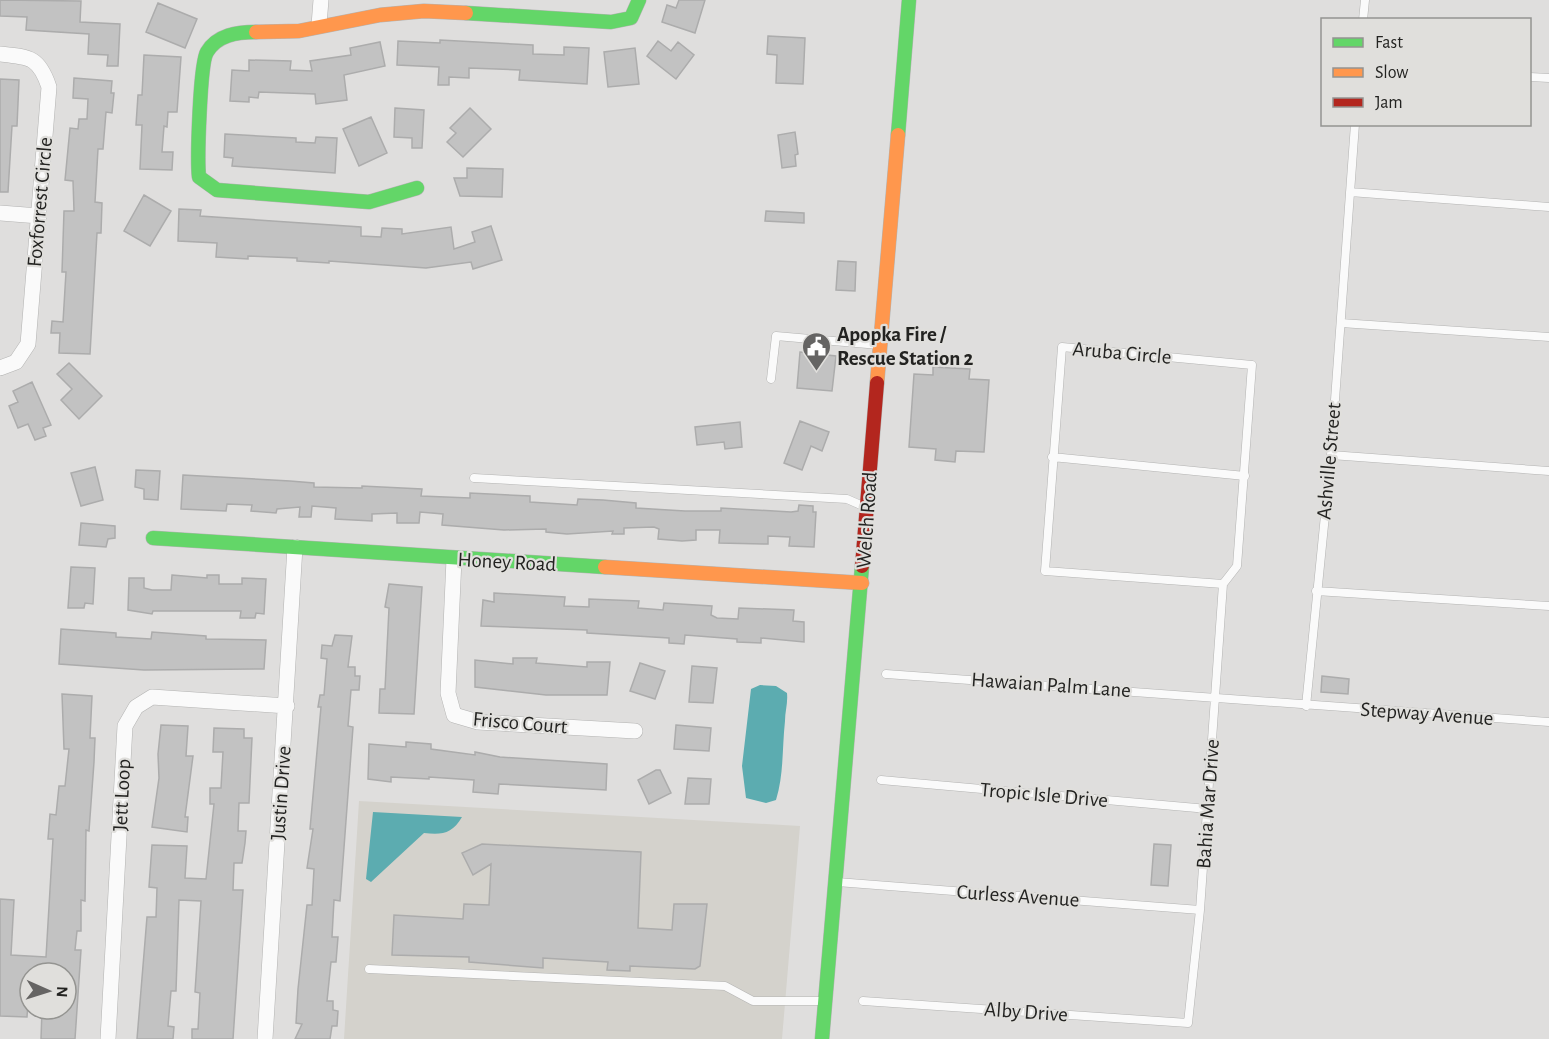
<svg xmlns="http://www.w3.org/2000/svg" width="1549" height="1039" font-family="'Alegreya Sans',sans-serif">
<style>
.built{fill:#d4d2cc}
.water{fill:#5cacb0}
.building{fill:#c2c2c2;stroke:#acacac;stroke-width:1.5}
.lines{fill:none;stroke-linecap:round;stroke-linejoin:round}
.lane-casing{stroke:#b3b3b2;stroke-width:9}
.street-casing{stroke:#b3b3b2;stroke-width:16}
.fast-casing{stroke:#b3b3b2;stroke-width:15}
.slow-casing{stroke:#b3b3b2;stroke-width:15}
.jam-casing{stroke:#b3b3b2;stroke-width:15}
.lane{stroke:#fafafa;stroke-width:8}
.street{stroke:#fafafa;stroke-width:15}
.fast{stroke:#63d668;stroke-width:14}
.slow{stroke:#ff974d;stroke-width:14}
.jam{stroke:#b3261e;stroke-width:14}
.labels{text-anchor:middle;dominant-baseline:central;stroke-width:4.5;stroke-linejoin:round;paint-order:stroke}
.street-label{font-size:21px;fill:#232321;stroke:#e0dfdc}
.poi-label{font-size:21px;font-weight:bold;fill:#232321;stroke:#e0dfdc;text-anchor:start}
</style>
<rect width="100%" height="100%" fill="#dfdedd"/>
<path class="built" d="M359,801L800,826L782,1039H344Z"/>
<path class="water" d="M760,685L776,686L787,693C788,704 785,711 785,721C782,748 784,774 776,800L766,803L746,798L742,766L751,689Z
M373,812L462,817C452,834 442,835 424,833L371,882L366,879Z"/>
<path class="building" d="M0,0L81,1L80,22L120,24L118,66H107L108,55L88,54L89,34L26,30L27,17L0,16Z
M679,0H705L695,33L662,22L667,5L676,8Z
M158,3L197,19L185,48L146,32Z
M768,36L805,38L803,84L776,83L777,55L767,54Z
M440,40L533,45V54L564,55V47L589,48L587,84L519,80L520,70L469,68V78L449,77V85H438L439,67L397,65L398,41L440,43Z
M658,41L671,51L678,42L694,55L676,79L647,56Z
M380,42L385,66L344,75L347,100L316,104L315,94L259,92L258,98L249,97V102L230,101L232,70L249,71V60L291,61L290,70L312,71L310,61L351,55L350,48Z
M635,48L639,84L608,87L604,52Z
M144,55L181,57L177,112H168L167,127L164,126L162,152H173L172,170L140,169L142,125H136L138,95H142Z
M74,78L112,81L111,93H114L112,113L106,112L103,149H98L95,202L102,203L101,233H97L90,354L59,353L60,333H51L52,321L63,322L66,272H62L64,211H74L73,181L65,180L70,128L78,129L79,119H87L88,99L73,98Z
M0,79L19,80L17,126H12L8,192H0Z
M395,108L424,110L422,148H412V138L394,137Z
M470,108L491,129L463,157L447,142L456,133L450,128Z
M371,117L387,153L359,166L343,129Z
M795,132L798,154L795,155L796,166L782,168L778,135Z
M225,134L296,138V142L315,143L316,137L337,138L335,173L232,166L233,158L224,157Z
M467,168L503,169L502,197L460,196L454,178H467Z
M144,195L171,211L150,246L124,231Z
M179,209L201,210L200,216L361,227V236L381,237L382,228L402,229V234L451,227L454,249L475,242L472,232L491,226L502,260L473,269L471,262L426,268L329,261V263L297,261V258L248,256V259L216,257L217,243L178,241Z
M766,211L804,213V223L765,221Z
M838,261L856,262L855,291L836,290Z
M800,352L836,356L832,391L797,388Z
M69,363L102,396L79,419L61,400L72,389L57,374Z
M933,367L970,369L969,379L989,380L984,452L956,451L955,462L935,460L936,449L909,447L914,374L933,375Z
M32,382L51,425L43,428L46,436L35,440L28,424L18,428L9,406L18,402L13,391Z
M800,421L829,432L822,451L811,446L802,470L784,463Z
M740,422L742,447L725,449L724,442L697,445L695,427Z
M95,467L103,500L81,506L71,473Z
M136,470L160,471L158,500L144,499V489L135,487Z
M183,475L290,481L314,483V487L362,488V486L422,489L421,496L470,498V493L530,496V502L577,505L578,499L603,500L636,503V508L685,511H721V508L791,512L798,511L799,505L813,506V512H816L814,547L789,546L790,537L768,536V544L719,543L720,530H696V540L682,541L658,539L659,529L654,527L624,528V534H612L613,531L567,534L546,532V529L504,530L442,525L443,514L420,512L419,523H397V513L372,514V521L335,519L336,508L312,506L311,517H299L300,507L277,509L276,513L251,511L252,505L227,504L226,511L181,509Z
M81,523L115,526V538L108,539L106,547L79,545Z
M71,567L95,568L93,604L85,603L84,608H68Z
M172,575L207,578V575H219V584H242V578L266,579L264,614L256,613L255,618H240L241,611H153L152,614L128,610L129,578H144V588L152,590H171Z
M389,584L422,587L414,714L379,713L380,689H385L389,608L385,607Z
M494,593L565,597L564,606L589,607V599L639,601L638,608L663,610L664,603L712,606L711,615L717,618L738,619L739,608L794,610L793,621L804,622V642L761,638V643L737,642V639L685,635L684,644L669,643V638L587,633V630L481,626L483,600L494,602Z
M61,629L116,633V637L151,639L152,632L206,636V639L266,640L264,669L144,670L59,664Z
M335,635L352,636L348,667H355V676H360L359,690H351L348,726L353,727L340,901L334,900L332,937H338L336,962H331L327,1001H333V1010L338,1011L337,1026H332L330,1039H295L302,1024L296,1023L298,989L307,905H312L314,869L307,868L313,829H310L321,707H318L320,695H324L327,659L321,658L322,645L332,646Z
M513,658H537L536,663L587,667V662H610L607,695H546L475,687V660L513,664Z
M640,663L665,671L655,699L630,691Z
M692,666L717,668L713,703L689,702Z
M1322,676L1349,679L1348,694L1321,692Z
M62,694L92,696L90,738H95L94,762L89,831L86,830L85,901L81,900V931H77L75,950H81L75,1039H41L42,1009H66V973H30L27,1017L0,1016V899L14,900L11,955L46,957L53,839H48L50,814L56,815L59,786H65L69,749H64Z
M161,725L188,726L186,756H193L185,817H188L187,832L152,827L159,778L158,754Z
M676,725L711,728L709,751L674,749Z
M214,728L244,729V738H252L249,803H239L238,831H246L245,843L242,863H234L233,890H243L233,1039H192V1029H198L200,993L195,992L201,901L179,900L176,991H171L168,1026L174,1027L173,1039H137L147,917H156L157,888L149,887L152,845L187,846L185,878L206,879L214,804H210V788H221L223,752H213Z
M406,742L431,744V749L475,755V752L500,757L607,764L606,790L499,784L498,794L473,792L474,780L429,777V779L391,777V782L368,779L369,744L406,747Z
M656,770H660L671,793L649,804L638,780Z
M688,778L711,779L709,804H685Z
M482,844L641,852L638,928L672,930L674,904H707L700,966L695,969L630,966V971L607,970L608,962L543,958V968L469,962V957L392,955L394,915L463,919L464,904L489,905L491,864L473,875L462,853Z
M1154,844L1171,845L1168,886L1151,885Z"/>
<g class="lines">
<defs>
<path id="lane" d="M1363,20L1365,0
M1530,77L1549,78
M1350,192L1549,207
M1341,323L1549,337
M1062,347L1252,365L1237,566L1223,584L1045,571Z
M771,379L776,336L879,345
M1331,455L1549,471
M1052,457L1245,476
M474,478L847,499L863,506
M1316,591L1549,606
M886,674L1549,722
M1306,706L1331,455L1355,124
M881,780L1208,809
M837,882L1200,910
M369,969L725,986L753,1001H825
M863,1001L1188,1023L1200,910L1223,584"/>
<path id="street" d="M319,25L321,0
M0,54C30,57 39,57 49,87L28,344L16,362L0,368
M0,213L39,216
M454,559L448,693L454,715L478,722L635,731
M108,1039L125,726L136,707L152,697L287,706
M265,1039L295,547"/>
<path id="fast" d="M466,13L611,22L631,18L639,0
M256,32C237,32 217,35 207,52C200,63 197,159 199,177L217,190L369,202L417,188
M898,135L909,0
M153,538L605,567
M822,1039L862,566"/>
<path id="slow" d="M256,32L299,31L380,15L424,11L466,13
M877,383L898,135
M605,567L862,583"/>
<path id="jam" d="M862,566L877,383"/>
</defs>
<use href="#lane" class="lane-casing"/>
<use href="#street" class="street-casing"/>
<use href="#fast" class="fast-casing"/>
<use href="#slow" class="slow-casing"/>
<use href="#jam" class="jam-casing"/>
<use href="#lane" class="lane"/>
<use href="#street" class="street"/>
<use href="#fast" class="fast"/>
<use href="#slow" class="slow"/>
<use href="#jam" class="jam"/>
</g>
<defs>
<symbol id="civic-pin" viewBox="-11 -11 22 30"><path d="M0 17L-7.5 6A9.5 9.5 0 1 1 7.5 6Z" fill="#656463" stroke="#e0dfdc"/><path d="M-.6-6.5H3V-4.5H.6V-3L4-1V1h2V6H-6V1h2V-1L-.6-3ZM-1.2 2.5V6h2.4V2.5Z" fill="#fff"/></symbol>
</defs>
<g fill-rule="evenodd">
<use href="#civic-pin" x="800" y="330" width="33" height="45"/>
</g>
<g class="labels">
<g class="street-label">
<text transform="translate(40 202) rotate(-85)">Foxforrest Circle</text>
<text transform="translate(1122 353) rotate(5)">Aruba Circle</text>
<text transform="translate(1329 461) rotate(-85)">Ashville Street</text>
<text transform="translate(867 520) rotate(-86)">Welch Road</text>
<text transform="translate(507 562) rotate(3)">Honey Road</text>
<text transform="translate(1051 685) rotate(4)">Hawaian Palm Lane</text>
<text transform="translate(1427 714) rotate(4)">Stepway Avenue</text>
<text transform="translate(520 723) rotate(5)">Frisco Court</text>
<text transform="translate(281 793) rotate(-86)">Justin Drive</text>
<text transform="translate(122 795) rotate(-87)">Jett Loop</text>
<text transform="translate(1044 795) rotate(5)">Tropic Isle Drive</text>
<text transform="translate(1208 804) rotate(-86)">Bahia Mar Drive</text>
<text transform="translate(1018 896) rotate(4)">Curless Avenue</text>
<text transform="translate(1026 1012) rotate(4)">Alby Drive</text>
</g>
<g class="poi-label">
<text x="837" y="334">Apopka Fire /<tspan x="837" dy="24">Rescue Station 2</tspan></text>
</g>
</g>
<rect x="1321" y="18" width="210" height="108" fill="#e0dfdc" stroke="#949491" stroke-width="1.5"/>
<rect x="1333" y="38" width="30" height="9" fill="#63d668" stroke="#949491" stroke-width="1.5"/>
<text x="1375" y="48" font-size="18" fill="#232321">Fast</text>
<rect x="1333" y="68" width="30" height="9" fill="#ff974d" stroke="#949491" stroke-width="1.5"/>
<text x="1375" y="78" font-size="18" fill="#232321">Slow</text>
<rect x="1333" y="98" width="30" height="9" fill="#b3261e" stroke="#949491" stroke-width="1.5"/>
<text x="1375" y="108" font-size="18" fill="#232321">Jam</text>
<g transform="translate(48 991) rotate(93)"><circle r="28" fill="#e0dfdc" stroke="#949491" stroke-width="1.5"/>
<path d="M0-4.5L10 22L0 15L-10 22Z" fill="#656463"/>
<text y="-9" font-size="16" font-weight="bold" text-anchor="middle" fill="#232321">N</text>
</g>
</svg>
